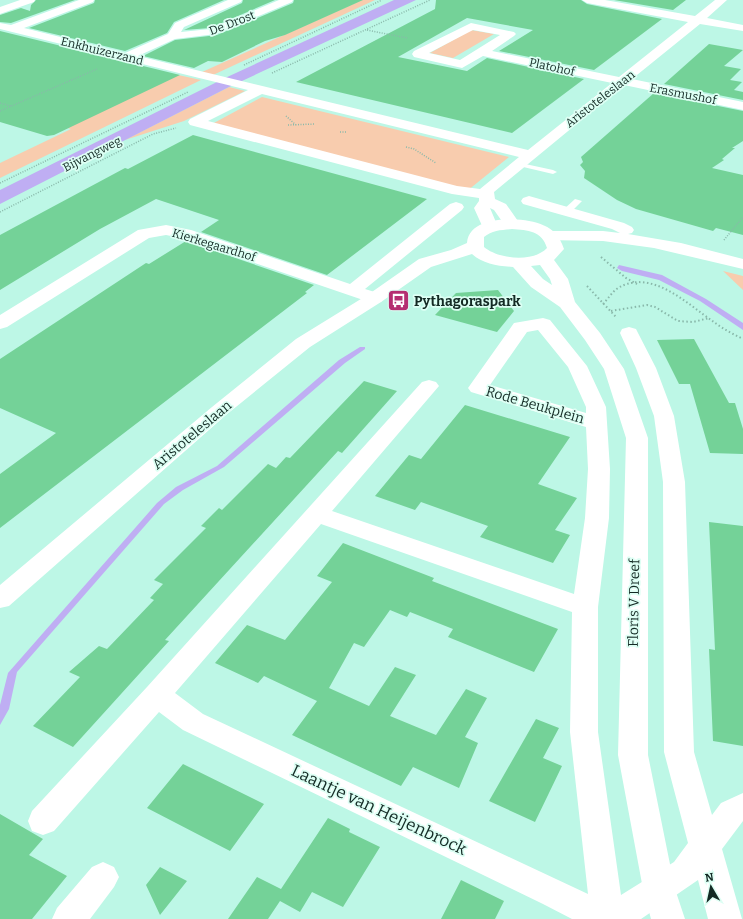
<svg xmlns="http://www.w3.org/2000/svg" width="743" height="919" font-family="Bitter,serif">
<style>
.green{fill:#f8ccae}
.water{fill:#bfaef3}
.building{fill:#74d298}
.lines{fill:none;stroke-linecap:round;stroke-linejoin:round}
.path-far1{stroke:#89b8aa;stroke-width:1.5;stroke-dasharray:1 1.5;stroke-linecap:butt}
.path{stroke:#89b8aa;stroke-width:2;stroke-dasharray:1.5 2.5;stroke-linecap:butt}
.lane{fill:#fff;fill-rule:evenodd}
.street{fill:#fff;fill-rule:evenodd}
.secondary{fill:#fff;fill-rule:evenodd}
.labels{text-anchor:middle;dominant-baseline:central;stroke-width:3.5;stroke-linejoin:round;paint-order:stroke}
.far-street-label{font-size:12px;fill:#132a24;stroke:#ddfff4}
.poi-label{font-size:14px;font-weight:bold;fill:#132a24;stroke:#ddfff4;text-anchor:start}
.street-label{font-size:14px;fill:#132a24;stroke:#ddfff4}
.near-street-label{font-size:17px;fill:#132a24;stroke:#ddfff4}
</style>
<rect width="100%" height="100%" fill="#bdf7e6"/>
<path class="green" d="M362,0H375L213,75L202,72Z
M471,30L494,34L453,58L430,53Z
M137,66L201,80L0,178V163L71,129L15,113Z
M229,87L245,91L184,121L125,140Z
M262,97L509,157L467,191L212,124Z
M723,271L743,276V290Z"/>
<path class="water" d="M394,0H416L229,87L0,204V190L225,78Z
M619,265L662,275L706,299L743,323V330L700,301L659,280L622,271L617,268Z
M360,347H365V349L345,363L224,467L183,490L164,504L17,672L9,709L0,725V705L8,673L157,503L176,487L217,466L339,360Z"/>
<path class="building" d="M36,0H75L11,23L0,22V15L21,8L30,11L31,5Z
M95,0H224L174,22L167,33L125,51L29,28L94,3Z
M243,0H275L210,28L184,30L242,3Z
M294,0H363L285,35L265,41L222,62L208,61L194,68L143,56L175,40L217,35L293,3Z
M436,0H581L587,4L662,19L594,70L499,51L533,30L467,18L398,57L467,71L487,58L584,79L512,133L296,82L435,9Z
M614,0H686L673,10Z
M0,31L180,75L54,135L47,136L0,122Z
M709,44L743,50L724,66L741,69L730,80L742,82L734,90L743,92V100L664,84Z
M654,93L743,111V141L732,148H735L722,159L724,160L712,168L743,175V235L716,228L713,231L636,209L617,200L584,178L585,171L580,165L583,162L581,157Z
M193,135L427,199L327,275L201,232L219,220L156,199L100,229L0,290V235L125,168L128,169Z
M186,241L314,285L305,292L307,293L0,528V474L56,433L0,408V359L146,263L149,264Z
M498,290L514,311L497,332L435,315L456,293Z
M694,339L729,403H735L743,429V454L710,453L690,384H679L657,340Z
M364,381L397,391L342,453L338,451L165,640L169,641L73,747L33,726L80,677L69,672L99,646L107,649L154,600L150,598L163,584L154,580L206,528L201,526L219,508L222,510L268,464L276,468L286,457L290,458Z
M465,405L570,437L538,484L577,498L555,530L570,535L553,563L480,537L488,526L421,502L415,510L375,496L409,455L421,459Z
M709,522L743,526V746L713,741L709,649L715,650Z
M343,543L434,578L432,581L558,629L534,672L448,637L453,629L410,612L407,617L390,610L364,647L354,643L329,688L369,706L395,667L416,675L390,716L436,735L466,689L487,698L465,737L478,743L459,788L413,767L401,786L292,735L317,701L264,676L258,683L215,663L247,625L285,640L332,582L317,576Z
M536,719L559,728L543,758L562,766L535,822L489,801Z
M183,764L264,804L230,851L147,808Z
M0,814L43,839L29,855L67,876L32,919H0Z
M328,818L350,829L349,832L380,847L343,907L312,892L300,912L280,901L268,919H228L257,877L281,889Z
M160,867L187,881L160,915L146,885Z
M461,880L504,901L495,919H441Z"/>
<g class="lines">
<path class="path-far1" d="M367,30L407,38
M244,65L382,0
M272,73L430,0
M0,103L11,106
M0,111L97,69
M286,116L296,125
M288,125L315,124
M340,132H347
M406,147L414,149L436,163
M0,183L188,92
M0,212L153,134L176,128
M724,240L743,217"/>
<path class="path" d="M601,257L626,278L637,284
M587,286L616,317
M603,304C608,299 612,292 618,288C652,268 687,304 714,322C723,329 733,334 743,339
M611,311L647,305L655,307L678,321L693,322L709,318"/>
<path class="lane" d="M516,162L553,170L557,172L553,174L519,166L515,164Z
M575,199L582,201L569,214H563V210Z"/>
<path class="street" d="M20,0H35L34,2L0,14V7Z
M79,0H94L93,2L24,28L125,53L168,34L175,23L228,0H242L241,2L184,27L181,32L210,29L279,0H293L292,2L216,34L175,39L138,56L528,150L612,83L483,56L462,68L414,57L412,54L414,51L471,23L514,32L516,34L514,36L492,51L619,77L688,22L587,3L582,0H605L695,16L715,0H727L707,18L743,25V31L700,24L632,79L743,102V110L624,85L494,192L495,199L506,204L520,224L518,227L512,229L506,227L494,210L490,208L498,227L496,230L490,232L484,230L474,208L479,201V198L452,194L190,125L188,122L190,119L248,90L0,29V23L11,25ZM473,30L500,35L460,60L429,53ZM262,94L519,157L480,189L457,186L208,121Z
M529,196L624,223L632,227L634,230L632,233L628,234L681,243L743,259V269L654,248L603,241L544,240L542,236L544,232L550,231H603L620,233L612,229L523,204L521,201L523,198Z
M456,202L462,204L464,207L462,210L365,289L381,294L384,298L381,302L375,303L369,302L181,238L166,235L149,238L7,327L0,329V315L138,230L166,225L191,230L350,284L450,204Z
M543,318L550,320L587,366L606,407L610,469L609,518L598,607V732L621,895L674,862L688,843L664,752L663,482L654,416L636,368L620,333L622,329L629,327L636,329L638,333L656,368L674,416L685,482L694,752L712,815L721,803L743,793V821L722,849L742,919H708L698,880L641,919H572L543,904L183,730L159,712L54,831L43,835L32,831L28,821L32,811L147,687L422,382L429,380L436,382L439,386L332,511L574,594L585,518L588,469L586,427L471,392L468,388L514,323ZM538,330L568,367L586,407V413L490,385L527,332ZM321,524L572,612L570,732L588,894L203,714L175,693Z
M103,862L114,867L119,877L114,887L90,919H52L57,908L92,867Z"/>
<path class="secondary" d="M512,219C536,221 556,224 564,249L554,260L568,279L575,302L600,333L624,369L648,438V755L675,889L685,919H651L643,889L618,755L626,438L604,369L585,340L560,307L531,287L513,267C498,266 483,264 472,254L431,267L381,302L310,347L226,415L9,606L0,608V585L212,407L296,339L369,294L419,259L451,250L467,243C469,222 495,220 512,219ZM512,229C528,230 542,231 547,248C533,263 498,259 484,247V237C492,230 502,230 512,229ZM540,265L550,279L552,285L543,279L531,266Z"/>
</g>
<defs>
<symbol id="bus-square" viewBox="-11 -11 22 22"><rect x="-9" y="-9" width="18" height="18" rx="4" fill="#b52f71" stroke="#ddfff4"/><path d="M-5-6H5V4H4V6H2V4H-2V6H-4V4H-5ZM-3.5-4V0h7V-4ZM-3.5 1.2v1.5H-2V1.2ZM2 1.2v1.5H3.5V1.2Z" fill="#fff"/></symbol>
</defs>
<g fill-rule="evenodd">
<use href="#bus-square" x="386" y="288" width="25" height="25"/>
</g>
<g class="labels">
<g class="far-street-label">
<text transform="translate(232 23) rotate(-21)">De Drost</text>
<text transform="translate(102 51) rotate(14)">Enkhuizerzand</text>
<text transform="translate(552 67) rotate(12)">Platohof</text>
<text transform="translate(683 94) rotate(11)">Erasmushof</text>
<text transform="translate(600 99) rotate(-38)">Aristoteleslaan</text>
<text transform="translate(92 154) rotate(-27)">Bijvangweg</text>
<text transform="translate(214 245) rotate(17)">Kierkegaardhof</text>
</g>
<g class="poi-label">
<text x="414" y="301">Pythagoraspark</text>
</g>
<g class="street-label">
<text transform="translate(535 405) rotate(16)">Rode Beukplein</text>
<text transform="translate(192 435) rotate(-40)">Aristoteleslaan</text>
<text transform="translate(634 603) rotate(-89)">Floris V Dreef</text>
</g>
<g class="near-street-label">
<text transform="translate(379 810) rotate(25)">Laantje van Heijenbrock</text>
</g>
</g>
<g transform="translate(711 887) rotate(351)" stroke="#ddfff4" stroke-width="3" paint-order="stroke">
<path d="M0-3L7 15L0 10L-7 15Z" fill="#132a24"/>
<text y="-6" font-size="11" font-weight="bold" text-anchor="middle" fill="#132a24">N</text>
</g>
</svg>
